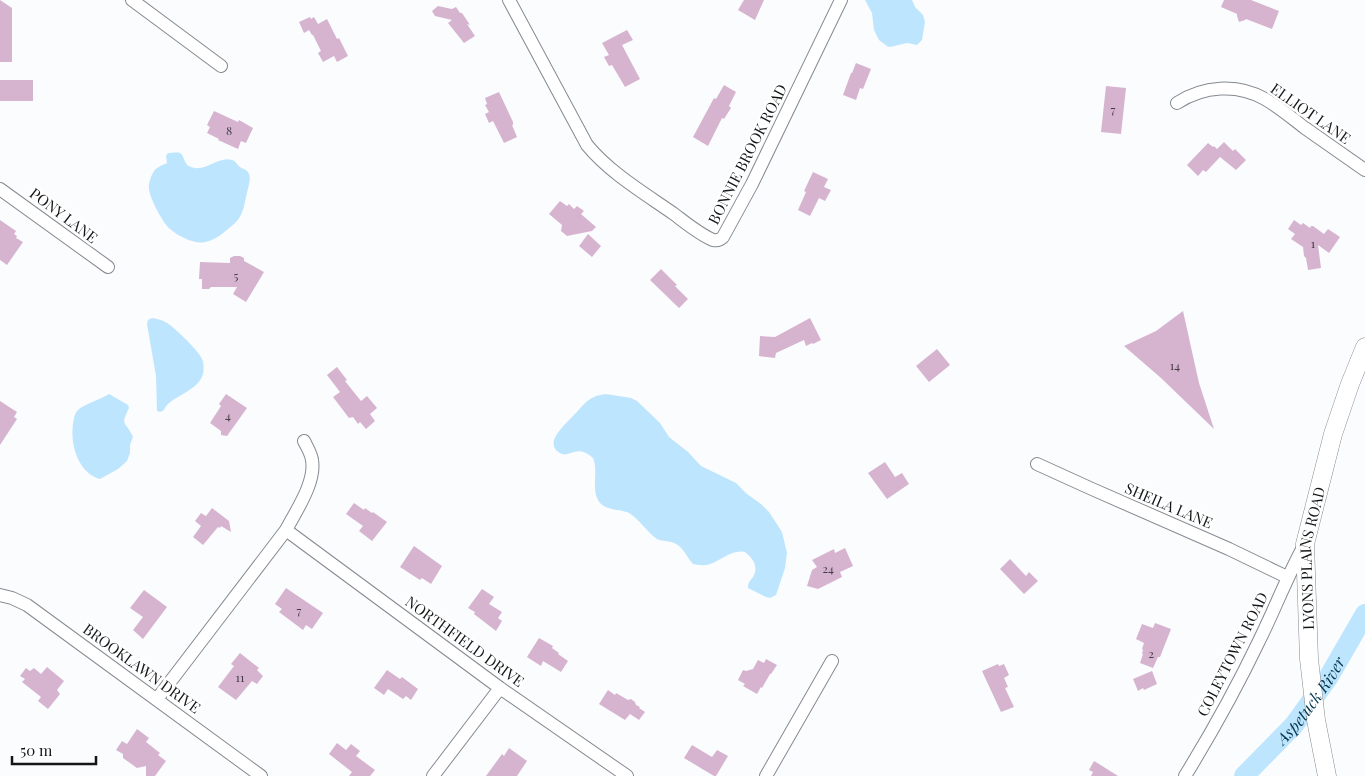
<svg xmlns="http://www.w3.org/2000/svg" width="1365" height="776" font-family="'Playfair Display',serif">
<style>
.water{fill:#bee5fe}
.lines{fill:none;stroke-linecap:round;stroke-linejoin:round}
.river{stroke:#bee5fe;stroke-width:20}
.building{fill:#d6b4d0}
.street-casing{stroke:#868a90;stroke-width:14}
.secondary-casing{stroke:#868a90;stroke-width:19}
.street{stroke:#fff;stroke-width:12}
.secondary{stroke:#fff;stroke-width:18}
.labels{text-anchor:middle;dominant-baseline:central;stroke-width:5;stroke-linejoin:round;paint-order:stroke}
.number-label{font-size:12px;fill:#443d45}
.street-label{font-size:15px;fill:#131517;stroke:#fff}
.water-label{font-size:16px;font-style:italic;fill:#033850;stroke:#fff}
</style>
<rect width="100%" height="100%" fill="#fafcfe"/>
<path class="water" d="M865,0H912L915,7L923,15L925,22L922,40L917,45L907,43L890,47L887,46L879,40L874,30L872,13Z
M168,153C171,153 177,152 180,153C186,157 182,166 195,168C208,170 219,156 232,160C236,161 237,165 240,167C243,169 245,169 247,171C252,176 249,183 248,189C244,202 245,214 234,224C225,231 217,240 205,242C196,245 178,236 170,229C163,223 150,199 149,189C148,184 151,176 154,171C157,167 163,165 167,163L166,156Z
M152,318C158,319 162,320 167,323C174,327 199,351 202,359C204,363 204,369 203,374C198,392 168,397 164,410L160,412L157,411L156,376L147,324L148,320Z
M109,394L128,405L129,408C120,427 125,420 133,437L130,445V453L127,461L118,469L100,479C78,473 70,444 73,424C74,419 74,414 78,410C83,405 101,399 109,394Z
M606,394L631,398L637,401L660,423L669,437L688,452L701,466L736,483L747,494L761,504L769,512L782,532L787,553L785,568L776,595L770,598L766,597L748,588C748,582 750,581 753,577C759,567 753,558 745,552C732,549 722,560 710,564C705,566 699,565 693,564C687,558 684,548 676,544C670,540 663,542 657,539C647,532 640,520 629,513C621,509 608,511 600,503C590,490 599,472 593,458C576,443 570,459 560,453C542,443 567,423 574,415C580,409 586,400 594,397C597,395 602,395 606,394Z"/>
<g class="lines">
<path class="river" id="s1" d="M1244,776L1294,725L1328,678L1365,614"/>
</g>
<path class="building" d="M0,0L12,8V62H0Z
M744,0H764L755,20L738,10Z
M1224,0H1251L1279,11L1272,29L1246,19L1245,20L1239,22L1237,16V14L1221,7Z
M438,6L452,9L456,7L460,13H462L470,25L467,24L475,36L464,43L448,23L452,20L435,16L432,11Z
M310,17L311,19L314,17L318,24L327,19L337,39L339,38L348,56L337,62L334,56L323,62L318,53L321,51L313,35H312L309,30L304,33L299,22Z
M627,30L633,40L622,45L640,79L625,87L612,65L609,66L604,57L609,55L602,43Z
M856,63L871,69L863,89L860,88L856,100L843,95L851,73H852Z
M0,80H33V101H0Z
M724,85L736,92L729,106L731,108L724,119L722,118L708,146L693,137L714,98L716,99Z
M1106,86L1126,88L1121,134L1101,132Z
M499,92L513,122V125H512L517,137L504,143L493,121L489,123L485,114L489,112L485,105L487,104L485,98Z
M214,111L238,122L239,120L253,128L246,143L241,141L238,149L218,140L219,139L207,133L210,127L207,125Z
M1224,142L1233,151L1235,149L1246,160L1236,170L1220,157L1206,172L1203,170L1198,176L1187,165L1208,143L1213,147L1214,146L1217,149Z
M813,172L828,179L824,187L831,190L825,201L819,198L810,216L798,210L806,192L804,191Z
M560,201L567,206L569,204L574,209L577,206L584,211L581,214L596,227L592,231L567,236L561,231L562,225L549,214Z
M0,220L16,231L14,234L17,236L16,238L23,242L7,265L0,260Z
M1294,220L1301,225L1303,223L1310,228L1311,226H1313L1324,234L1328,229L1340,237L1329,253L1318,245L1321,268L1308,270L1306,258L1304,256L1303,247L1291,239L1295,234L1288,229Z
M588,234L601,246L592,257L579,246Z
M234,256H240L244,258V261L264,272L246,302L233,294L237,287H211L209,289H202V279H199L200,262L230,263V258Z
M661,269L677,285L675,286L688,299L679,308L650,280Z
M1183,311L1199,383L1214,429L1161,378L1124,346L1156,331Z
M810,318L821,340L813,344L812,343L806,346L804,340L776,353L775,358L759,356L760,336L775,337Z
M937,349L950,365L929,382L916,366Z
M337,367L347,380L345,381L361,401L367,396L377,408L370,414L375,421L366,429L360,422L358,424L353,417L349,418L333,397L340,392L327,375Z
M226,394L247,408L227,436L221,435V431L210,423L221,406L219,404Z
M0,401L17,412L14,417L17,419L0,445Z
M885,462L895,477L902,473L909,484L887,499L868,473Z
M354,503L364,510L365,508L372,513L373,512L387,522L372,541L359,531L363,526L346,514Z
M212,508L229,521L231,532L221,526L220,528L218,527L203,545L193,537L201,526L195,521L201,513L206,516Z
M414,546L442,566L431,584L422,578L420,580L400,567Z
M845,548L853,566L840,572L842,577L818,589L807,586L812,570L817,567L812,560L834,549L835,553Z
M1010,559L1026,576L1029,572L1038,581L1024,594L1000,569Z
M286,588L323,613L312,629L306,625L303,630L279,612L282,609L275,604Z
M482,589L494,597L489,604L502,612L498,618L502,621L496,631L474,614L475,612L468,608Z
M144,590L167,607L143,639L133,630L143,617L130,608Z
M1155,623L1171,629L1160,657H1158L1153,668L1140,663L1143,654H1142L1143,650L1142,649L1144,643L1136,639L1142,624L1153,628Z
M539,638L553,646L552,648L559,653L558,654L568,661L561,672L543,661L541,666L527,657Z
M240,653L259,668L257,670L263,676L257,684L252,681L236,700L218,687L234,666L231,664Z
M766,659L777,665L771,674H770L762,688L761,687L757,694L743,686L745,684L738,680L743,670L746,671L753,669L758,660L764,663Z
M998,664L999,666L1004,664L1009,675L1004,678L1008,687L1005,688L1014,707L1001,712L982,671Z
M47,667L64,681L57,690L60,694L48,709L38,701L41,697L22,682L25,679L20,676L26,668L30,671L34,668L41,674Z
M387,670L400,679L402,677L418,689L411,700L406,696L403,699L388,689L384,695L374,688Z
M1152,671L1157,684L1144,690L1143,688L1138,691L1133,679Z
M608,690L615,695L616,693L628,700L631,699L635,702L636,705L640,707L639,708L645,712L639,720L630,714L625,720L599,704Z
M137,729L149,738L146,742L160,753L158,755L166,761L155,776H146V766L137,768L123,758V754L116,750L122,741L127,744Z
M337,743L346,750L351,744L360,751L356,756L375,770L370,776H349L352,772L329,754Z
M692,745L712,757L717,750L728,756L716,776H714L684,758Z
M509,748L527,761L517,776H486L502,754L504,756Z
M1094,761L1099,764L1118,776H1091L1093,772L1089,770Z"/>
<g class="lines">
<defs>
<path id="street" d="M132,0L221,66
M509,0L587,145C610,173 644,193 674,214C686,223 699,234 713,240C717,241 720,240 723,237L752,184L841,0
M1177,103C1203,86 1237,83 1265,99C1279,107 1292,118 1305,128C1325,142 1345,156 1365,170
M0,189L108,267
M1037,464L1092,489L1229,549L1287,577
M286,530L500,688L627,776
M0,595L12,598L27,605L261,776
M157,699L286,530C296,511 316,482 312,460C311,453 307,447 304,441
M433,776L500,688
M766,776L832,661
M1185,776C1212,732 1237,687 1259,641C1275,609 1287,576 1305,544"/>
<g id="secondary">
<path id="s2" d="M1327,776L1316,720L1309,659L1305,544L1333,434L1350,384L1365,347"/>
</g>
</defs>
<use href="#street" class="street-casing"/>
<use href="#secondary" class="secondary-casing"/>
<use href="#street" class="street"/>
<use href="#secondary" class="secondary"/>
</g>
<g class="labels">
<g class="number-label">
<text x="1113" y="109">7</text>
<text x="229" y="130">8</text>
<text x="1313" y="243">1</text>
<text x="236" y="275">5</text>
<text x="1175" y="365">14</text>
<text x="228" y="415">4</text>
<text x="828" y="568">24</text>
<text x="299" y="610">7</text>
<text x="1151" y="653">2</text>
<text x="240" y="677">11</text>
</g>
<g class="street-label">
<text transform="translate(1311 113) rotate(35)">ELLIOT LANE</text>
<text transform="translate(747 154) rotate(-63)">BONNIE BROOK ROAD</text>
<text transform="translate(64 215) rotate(37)">PONY LANE</text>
<text transform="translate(1169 505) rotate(23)">SHEILA LANE</text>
<text stroke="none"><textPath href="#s2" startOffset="220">LYONS PLAINS ROAD</textPath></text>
<text transform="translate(465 641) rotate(36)">NORTHFIELD DRIVE</text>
<text transform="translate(1232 654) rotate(-63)">COLEYTOWN ROAD</text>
<text transform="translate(142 668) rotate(36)">BROOKLAWN DRIVE</text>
</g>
<g class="water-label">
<text stroke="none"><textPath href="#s1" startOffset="101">Aspetuck River</textPath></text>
</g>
</g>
<path d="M12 756v8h84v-8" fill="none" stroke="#131517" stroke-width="2.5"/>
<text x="20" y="756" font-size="15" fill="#131517" stroke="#ffffff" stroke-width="4" paint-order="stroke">50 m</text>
</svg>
